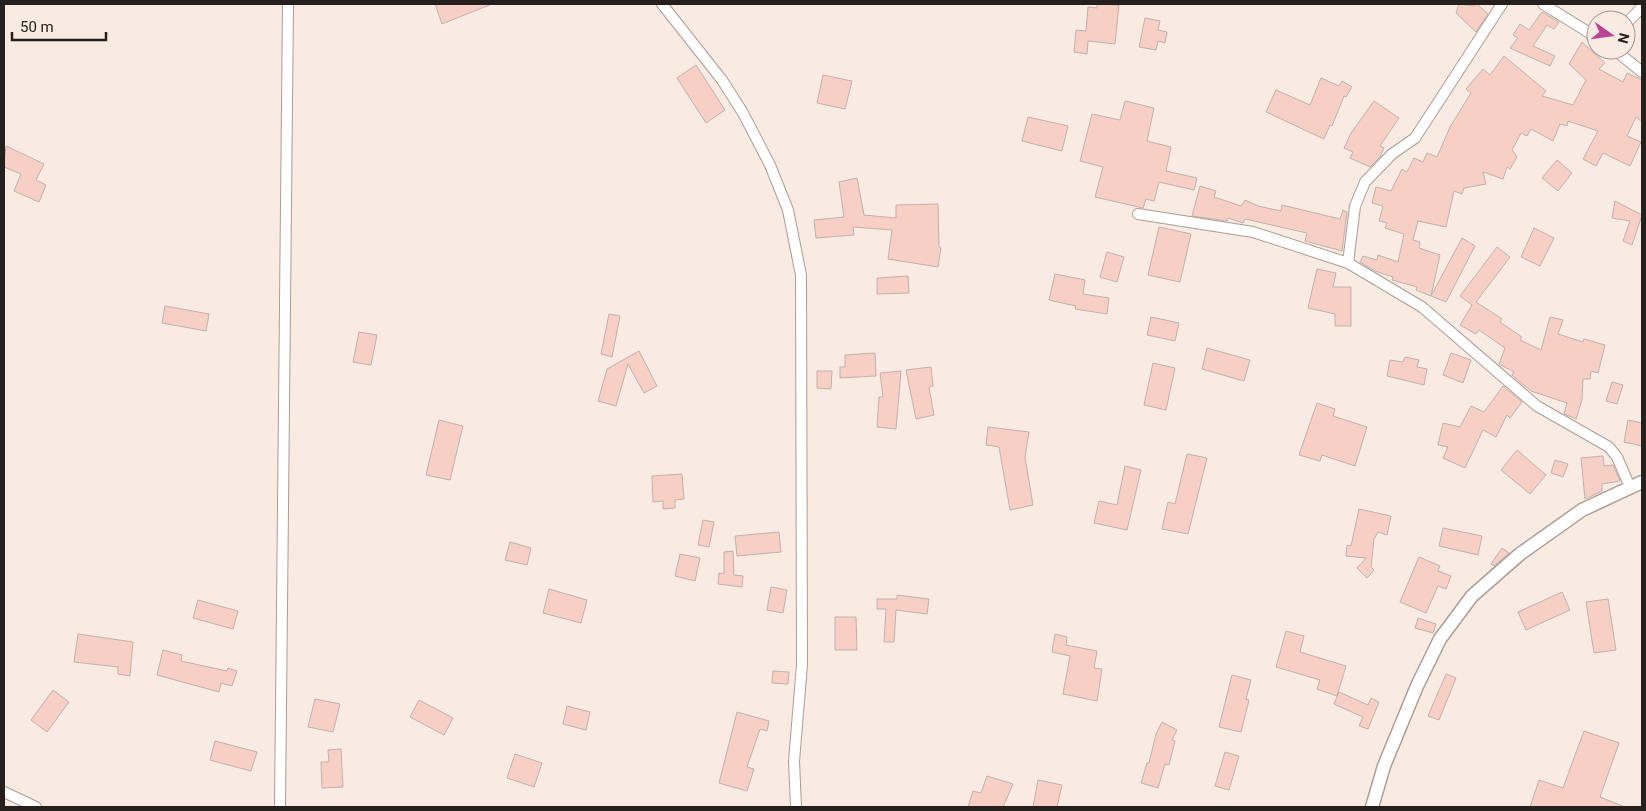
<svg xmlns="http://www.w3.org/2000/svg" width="1646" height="811" font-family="Roboto,sans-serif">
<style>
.building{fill:#f8cfc4;stroke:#c1b1ad}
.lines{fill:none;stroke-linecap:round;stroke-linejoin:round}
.minor-casing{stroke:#ab9d95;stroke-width:12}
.tertiary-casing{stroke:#ab9d95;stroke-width:15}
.minor{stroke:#fff;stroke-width:10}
.tertiary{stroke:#fff;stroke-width:12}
</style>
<rect width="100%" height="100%" fill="#f9eae2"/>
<path class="building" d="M435,4H492L442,24Z
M1097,4L1119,5L1115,44L1088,41L1087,54L1074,52L1076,30L1086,31L1088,7L1097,8Z
M1459,4L1473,6L1477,4L1488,14L1476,32L1456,13Z
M1542,12L1559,22L1554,29L1547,25L1533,46L1555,56L1550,66L1510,48L1518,38L1513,35L1520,24L1529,30Z
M1145,18L1160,21L1158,30L1167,32L1165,43L1158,41L1156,50L1139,47Z
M1582,42L1605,63L1599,69L1623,82L1627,73L1642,80V122L1636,117L1627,136L1641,142L1630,166L1603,153L1596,166L1583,159L1598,131L1568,121L1567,126L1560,124L1553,141L1531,129L1527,136L1521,133L1512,150L1517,157L1510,169L1507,167L1503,179L1483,172L1486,184L1464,188L1462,194L1454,191L1446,227L1418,221L1413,240L1420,242L1419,248L1440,255L1431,296L1416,290L1417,287L1392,280L1393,277L1375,271L1360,262L1363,256L1377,260L1378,255L1398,262L1404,234L1385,228L1387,223L1379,221L1383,206L1372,203L1376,187L1391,191L1402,169L1407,172L1414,158L1423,162L1427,153L1437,157L1450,127L1471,93L1466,89L1483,69L1490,75L1504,56L1546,91L1542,96L1573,105L1586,80L1569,64Z
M696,65L725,110L706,123L677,78Z
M823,75L852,81L845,109L817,103Z
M1321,78L1339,86L1342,81L1352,87L1346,97L1344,96L1332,126L1330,125L1324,139L1266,112L1276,90L1310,105Z
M1125,101L1154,108L1147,141L1171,147L1166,171L1197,178L1194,190L1159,182L1154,201L1146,199L1143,208L1095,197L1103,167L1080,161L1092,114L1120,120Z
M1374,101L1399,118L1380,146L1384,148L1380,157L1370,167L1350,158L1353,152L1344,148L1351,133Z
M1028,117L1068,126L1062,151L1022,141Z
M6,146L44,164L36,180L46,185L39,202L14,191L21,174L4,167Z
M1557,160L1572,173L1558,191L1542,178Z
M857,178L864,215L896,218V205L938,204L939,247L941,248L938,267L888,259L892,230L853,227L854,235L816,238L814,220L844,217L839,182Z
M1200,186L1216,191L1214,197L1241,206L1245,200L1258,206L1281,211L1282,205L1340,219L1343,210L1347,212L1342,251L1305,241L1307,233L1245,219L1243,223L1228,218L1227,221L1192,216Z
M1615,201L1642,215L1632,245L1623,241L1630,221L1612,218Z
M1159,227L1191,234L1180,282L1148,275Z
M1534,228L1554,238L1540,266L1521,257Z
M1462,238L1475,246L1446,302L1431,296Z
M1497,247L1510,257L1476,302L1502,319L1500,322L1522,337L1520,340L1541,350L1550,317L1563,320L1558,334L1583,342L1584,339L1605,345L1598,373L1591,371L1590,379H1583L1582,400L1576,419L1564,414L1567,403L1531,391L1512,375L1514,372L1499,364L1505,348L1479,330L1476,334L1460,325L1472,305L1460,296Z
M1107,252L1124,257L1117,282L1100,277Z
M1317,269L1336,273L1333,287H1351V326H1335V314L1308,308Z
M1055,274L1085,280L1083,294L1109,298L1107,314L1075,309L1076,306L1049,300Z
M908,276L909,293L877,294V278Z
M165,306L209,314L206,331L162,323Z
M609,314L620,316L612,357L601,354Z
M1151,317L1179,323L1175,341L1147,335Z
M359,332L377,335L371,365L353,362Z
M1207,348L1250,360L1244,381L1202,369Z
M639,351L657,386L644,393L628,364L616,406L598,401L607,369Z
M875,353L876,376L840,378V367H845V355Z
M1451,353L1471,360L1463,383L1443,375Z
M1405,357L1419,360L1417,367L1427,369L1424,385L1387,376L1390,360L1403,362Z
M1153,363L1175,368L1166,410L1144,405Z
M931,367L933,386L929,387L934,415L916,419L906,370Z
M817,371H832L831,389L817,388Z
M901,371L896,429L877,427L879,397H883L880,373Z
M1612,382L1623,385L1617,404L1606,401Z
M1503,386L1522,402L1510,418L1507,415L1496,437L1483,430L1465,468L1443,458L1448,447L1438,445L1443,423L1460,427L1471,406L1484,412Z
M1317,403L1335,409L1333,416L1367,427L1355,466L1322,455L1320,461L1299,455Z
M439,420L463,426L450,480L426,475Z
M1628,420L1642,423V446L1624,442Z
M988,427L1029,432L1025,457L1033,505L1010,510L999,447L986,445Z
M1517,450L1546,475L1530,494L1501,470Z
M1187,454L1207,458L1188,534L1162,529L1168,502L1175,504Z
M1603,456L1604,466L1613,465L1620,481L1602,484V491L1585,499L1581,458Z
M1555,460L1568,464L1563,477L1551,473Z
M1125,466L1141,470L1127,530L1094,523L1099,501L1117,505Z
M682,474L684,499L675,500V508L663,509V501L653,502L652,476Z
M1359,509L1391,516L1387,535L1378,532L1374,539L1371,567L1374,570L1367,578L1357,568L1366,558L1346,556L1347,545L1351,546Z
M703,520L714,522L709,547L698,545Z
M1443,528L1482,536L1478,555L1439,546Z
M779,532L781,552L737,556L735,536Z
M510,542L531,548L527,565L505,560Z
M1502,548L1509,553L1494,566L1491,564Z
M733,551L734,575L743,576L742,587L718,584L719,573L724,574V552Z
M680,554L700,558L695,581L675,576Z
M1419,557L1440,566L1438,571L1451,576L1446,589L1438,586L1426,613L1400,602Z
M771,587L787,590L783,613L767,610Z
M549,589L587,600L581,623L543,613Z
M1562,592L1570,610L1526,630L1518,612Z
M897,595L929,599L927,614L896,610L894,642H884L886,609H877V599H897Z
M1608,599L1616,650L1594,653L1586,602Z
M198,600L238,611L233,629L193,618Z
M835,617H856L857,650H835Z
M1418,618L1436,624L1433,633L1415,628Z
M1286,631L1304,636L1300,652L1346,666L1337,696L1317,689L1320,680L1276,667Z
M78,634L133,642L130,676L118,674V667L74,662Z
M1055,634L1067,637L1066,645L1097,651L1094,668L1102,669L1097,701L1063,694L1070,656L1052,652Z
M163,650L182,655L181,661L227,671L228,668L237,671L232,686L221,683L219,692L157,675Z
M773,671L789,672L788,684L772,683Z
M1446,674L1456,678L1439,720L1428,716Z
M1232,675L1251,680L1246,699L1249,700L1241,732L1219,727Z
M53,690L69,702L47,732L31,720Z
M1339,692L1368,705L1371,698L1379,702L1368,729L1359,726L1363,717L1334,704Z
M315,699L340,704L333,732L308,727Z
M419,700L453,718L444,735L410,717Z
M567,706L590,712L586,730L563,724Z
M737,712L769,721L767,731L760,729L747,767L754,769L747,791L719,783Z
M1162,722L1177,730L1172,740L1175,741L1169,765L1165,764L1158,788L1141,783L1147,763H1149L1156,734Z
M1584,731L1619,743L1600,797L1625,807H1530L1539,780L1563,788Z
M215,741L257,752L251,771L210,760Z
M341,749L343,787L322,788L321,762H329L328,750Z
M1225,752L1239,756L1229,790L1215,786Z
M515,754L542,763L534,787L507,778Z
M987,776L1013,784L1003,807H968L973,791L981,793Z
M1038,780L1062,785L1057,807H1033Z"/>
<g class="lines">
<defs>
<path id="minor" d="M662,4L722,80L743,113L770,165L788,210L801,275L802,665L794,761L796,807
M1543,4L1596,37
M1626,24L1642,7
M1615,50L1642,72
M1138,214L1253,232L1348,263L1422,307L1537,406L1609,447L1617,457L1630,487
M1348,263L1355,206L1365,182L1392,154L1415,138L1502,4
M4,792L36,807
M280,807L288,4"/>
<path id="tertiary" d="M1372,807L1384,766L1417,686L1440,639L1472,596L1520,554L1582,510L1642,482"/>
</defs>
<use href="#minor" class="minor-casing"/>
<use href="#tertiary" class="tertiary-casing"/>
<use href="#minor" class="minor"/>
<use href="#tertiary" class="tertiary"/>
</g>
<rect width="1646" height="811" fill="none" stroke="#25201d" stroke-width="10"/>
<g transform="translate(1611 35) rotate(104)"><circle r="24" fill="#f9eae2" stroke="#a49993"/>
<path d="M0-4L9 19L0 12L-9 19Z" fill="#bb4398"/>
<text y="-8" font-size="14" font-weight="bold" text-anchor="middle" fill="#25201d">N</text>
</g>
<path d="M12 32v8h94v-8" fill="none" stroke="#25201d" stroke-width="2.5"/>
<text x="20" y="32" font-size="15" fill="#25201d" stroke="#f9eae2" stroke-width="4" paint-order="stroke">50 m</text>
</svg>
